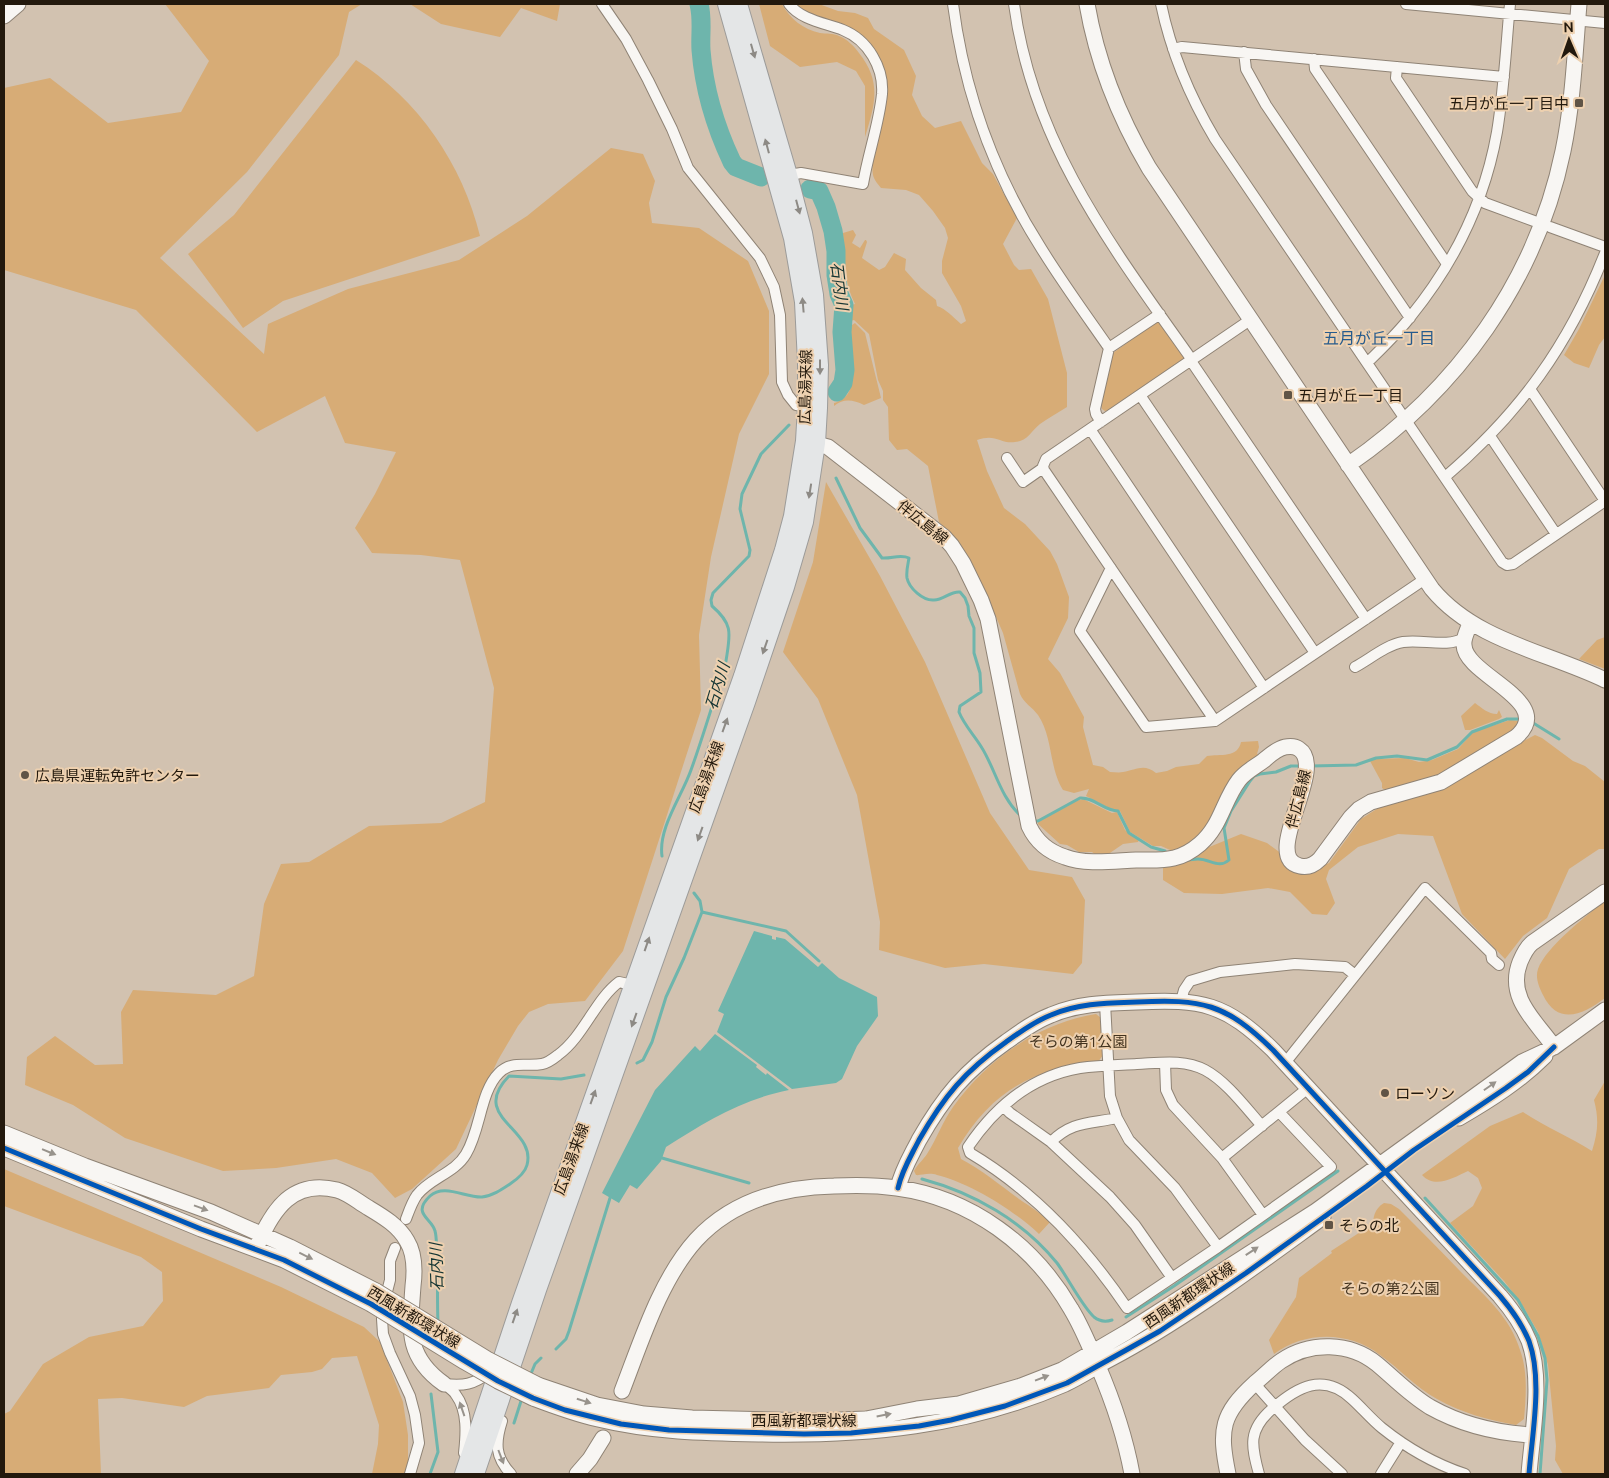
<svg xmlns="http://www.w3.org/2000/svg" width="1609" height="1478" font-family="Ubuntu,'Noto Sans JP',sans-serif">
<style>
.green{fill:#d7ac76}
.water{fill:#6eb5ac}
.lines{fill:none;stroke-linecap:round;stroke-linejoin:round}
.stream{stroke:#6eb5ac;stroke-width:3}
.river{stroke:#6eb5ac;stroke-width:19}
.street-casing{stroke:#8f8375;stroke-width:12}
.secondary-casing{stroke:#8f8375;stroke-width:17}
.primary-casing{stroke:#9c9b99;stroke-width:18}
.street{stroke:#f8f6f3;stroke-width:10}
.secondary{stroke:#f8f6f3;stroke-width:15}
.primary{stroke:#e4e6e7;stroke-width:16}
.secondary-bridge-casing{stroke:#8f8375;stroke-width:17;stroke-linecap:butt}
.secondary-bridge{stroke:#f8f6f3;stroke-width:15}
.cycleway-casing{stroke:#edd0af;stroke-width:8}
.cycleway{stroke:#0057b8;stroke-width:5}
.oneway{fill:#8d8a85}
.oneway2{fill:#98938c}
.poi-dot{fill:#605446;stroke:#edd0af;stroke-width:2}
.labels{text-anchor:middle;dominant-baseline:central;stroke-width:4;stroke-linejoin:round;paint-order:stroke}
.poi-label{font-size:15px;fill:#23190d;stroke:#edd0af;text-anchor:start}
.street-label{font-size:15px;fill:#23190d;stroke:#edd0af}
.park-label{font-size:15px;fill:#43331f;stroke:#edd0af}
.water-label{font-size:16px;font-style:italic;fill:#143533;stroke:#edd0af}
.neighbourhood-label{font-size:16px;fill:#265b8d;stroke:#edd0af}
</style>
<rect width="100%" height="100%" fill="#d2c2b0"/>
<path class="green" d="M165,4H362L349,12L339,55L247,172L160,258L264,354L268,324L348,289L459,260L527,216L611,148L643,154L655,181L649,203L652,223L699,228L748,261L769,311V374L739,434L711,557L699,635L701,710L623,951L585,1001L548,1004L529,1012L518,1026L498,1060L456,1149L412,1189L395,1198L372,1173L336,1159L276,1168L223,1171L125,1138L73,1105L25,1085L27,1057L55,1036L95,1065L123,1064L121,1012L133,990L216,995L254,976L264,904L281,864L309,862L369,826L441,823L485,802L494,688L460,560L421,555L372,553L355,528L375,494L396,452L345,443L325,396L257,432L136,310L4,270V88L50,78L108,123L181,112L209,61Z
M410,4H560L557,21L521,8L500,37L441,24Z
M759,4H782C790,19 803,29 820,33C826,34 834,33 839,36C847,39 855,47 859,53C882,82 875,104 865,137V86L856,71L837,62L800,67L770,46Z
M793,4H819L838,11L855,13L868,18L874,29L904,50L916,76L912,95L922,116L935,128L961,121L982,163L993,174L1017,218L1003,244L1014,265L1019,270L1031,269L1048,299L1067,373V407C1058,413 1048,418 1040,424C1031,431 1028,441 1015,442C1000,444 996,433 977,440L987,471L1004,508L1025,524L1050,551L1057,564L1069,597L1068,618L1048,659L1060,673L1084,717L1083,727L1093,765L1103,767L1110,772C1114,772 1119,773 1123,772C1136,770 1144,763 1156,773L1167,771L1176,767L1199,764L1207,756C1220,754 1238,758 1241,742L1258,741L1259,747L1257,754H1264L1205,832L1177,853L1161,846H1153L1130,832L1120,811L1109,808L1086,796L1089,789L1074,793L1063,790C1049,768 1053,737 1038,715C1032,707 1024,703 1020,694L1003,633L983,587L959,544L939,522L928,466L907,449L897,450L889,440L888,407L883,400V391L878,380L869,334L854,320L850,321L851,305L855,304C843,280 844,259 843,233L853,230L856,235L852,243L860,248L865,240H866L867,242L862,258L879,270L885,267L894,253L906,259L905,270L921,288L936,300L937,306C946,309 953,317 961,324L966,321L961,306L942,273V261L948,238L945,228L933,211L919,195L906,190L881,188C878,184 874,180 873,175C871,165 875,152 877,141C886,103 897,68 864,38C848,23 838,26 819,20C810,17 801,9 793,4Z
M356,60C418,99 463,165 480,236L283,301L243,328L188,254L234,215Z
M1605,275V337L1599,345L1589,368L1574,363L1564,355L1579,329Z
M1158,321L1185,356L1184,359L1110,410L1105,411L1102,409L1101,404L1113,353Z
M855,323L865,333L881,398L864,405C853,400 844,398 834,406V403C867,394 843,350 852,325Z
M826,482L880,576L925,662L990,813L1029,870L1072,877L1085,900L1082,963L1073,974L984,964L945,968L879,950L880,922L857,795L818,699L783,652L813,562Z
M1605,637V669L1579,659L1597,640Z
M1475,703C1482,708 1488,714 1497,714L1499,710L1502,717L1499,719L1470,730H1465L1461,716Z
M1510,720L1520,721V727L1444,777L1388,792L1382,788V783L1370,761L1376,759L1405,758L1419,762L1432,760L1458,749L1473,732Z
M1535,735L1542,738L1573,761L1585,766L1605,782V849H1599L1569,869L1547,918L1523,936L1505,959L1462,914L1433,836L1398,834L1358,847L1329,870L1326,879L1335,903L1327,915L1312,914L1290,892L1268,888L1222,894L1184,893L1163,880V866L1241,834L1267,843L1307,872L1329,863L1361,819L1386,803L1486,761Z
M1083,799L1112,813L1117,812L1125,830L1139,840L1138,842L1123,844L1107,855H1096L1092,852H1079L1067,845L1060,844L1038,824V822L1076,801Z
M1605,901V998C1583,1015 1558,1026 1543,995C1539,987 1535,978 1538,969C1546,947 1586,916 1605,901Z
M1096,1014L1101,1018L1103,1055L1098,1062C1034,1067 990,1093 958,1148L961,1159C982,1170 1000,1185 1019,1199C1031,1207 1039,1212 1050,1222L1039,1234C1015,1211 970,1183 937,1175C928,1172 920,1176 916,1175L914,1171C917,1165 923,1160 927,1154C937,1138 943,1121 953,1107C987,1060 1038,1023 1096,1014Z
M1605,1081V1474H1563L1555,1460L1556,1446L1548,1365L1538,1332L1521,1303L1504,1281L1450,1223L1473,1206L1482,1188L1478,1178L1468,1171C1453,1178 1435,1189 1422,1175L1490,1126L1523,1112C1546,1127 1570,1137 1592,1151C1598,1132 1599,1119 1594,1100Z
M4,1169L281,1287L364,1327L380,1342L403,1402L408,1435V1466L405,1474H372L378,1444L379,1425L357,1356L332,1358L322,1369L312,1372L281,1375L269,1388L207,1396L184,1407L122,1398L98,1399L101,1474H4V1414L10,1411L43,1364L89,1337L143,1326L163,1301L162,1272L141,1257L4,1206Z
M1384,1203L1391,1204L1399,1209C1420,1230 1441,1251 1461,1272C1485,1296 1510,1317 1520,1350C1528,1372 1526,1396 1524,1419L1516,1425C1488,1420 1462,1413 1437,1399C1415,1387 1400,1369 1380,1355C1349,1331 1305,1331 1274,1354L1269,1340L1296,1297L1299,1278L1332,1253L1331,1251L1365,1229L1373,1228C1373,1217 1374,1209 1384,1203Z"/>
<path class="water" d="M754,931L772,936V939L776,940V937L785,939L818,967L822,963L839,978L877,997L878,1016L857,1046L842,1079L836,1083L792,1089L717,1032L724,1014L718,1011Z
M715,1034L757,1065L756,1067L766,1075L767,1073L789,1090C743,1099 705,1122 666,1147L661,1161L637,1189L630,1185L619,1203L602,1193L655,1090L695,1046L700,1051Z"/>
<g class="lines">
<path class="stream" d="M836,478L860,528L882,558C891,559 900,554 909,558C908,564 906,571 907,578C909,588 923,601 934,600C944,600 950,591 960,592L965,598L968,606L969,616L974,628V653L980,673L981,692L960,706L959,712C964,725 975,736 982,748C995,769 1001,798 1020,815
M1530,721L1559,739
M1311,766L1356,765L1376,758L1397,756L1427,760L1457,747L1472,732L1507,719H1521
M1035,821H1038L1080,798C1094,797 1104,811 1118,811L1129,833L1151,847L1165,851
M662,856C658,828 682,796 691,770C704,734 715,697 726,661C730,634 734,625 712,606L711,600L713,593L749,556L750,550L740,509L742,494L761,454L789,425
M1185,860C1190,860 1194,859 1198,859C1210,859 1219,869 1229,860L1224,828L1231,811L1250,781L1254,776L1260,774L1276,772L1291,766H1302
M702,912L786,931L819,961
M637,1063L643,1060L652,1042L666,997L684,958L702,912L700,901L694,893
M662,1158L749,1183
M922,1179C974,1193 1023,1221 1057,1263C1068,1278 1082,1306 1094,1317C1099,1321 1106,1322 1112,1320
M1425,1198L1518,1300L1538,1336L1545,1358L1547,1380L1540,1474
M1126,1317L1174,1286L1338,1171
M438,1323C437,1300 438,1277 437,1254C436,1246 437,1238 435,1231C432,1218 411,1214 430,1196C444,1183 466,1198 482,1197C492,1196 501,1190 510,1184C516,1180 525,1173 527,1165C537,1128 468,1118 509,1076L561,1079L584,1075
M556,1349L566,1339L569,1331L610,1198
M530,1376L535,1364L541,1358
M514,1423L522,1398
M430,1474L438,1452L431,1394"/>
<path class="river" d="M699,4C703,19 700,34 701,50C704,89 715,126 732,162L736,167L761,177
M810,189L819,191L826,207L833,231L836,251V275L839,294L844,305L842,332L845,370L843,383L837,392"/>
<defs>
<path id="street" d="M602,4L626,39L648,80L672,129L688,168L760,258L774,287L780,315L782,382L788,395L796,405L810,407
M789,4C801,20 825,23 843,30C868,40 884,68 882,94C879,124 868,154 863,184L801,173L789,175
M953,4C964,90 994,174 1041,248C1062,282 1086,315 1109,348
M1014,4C1033,145 1113,248 1192,360
M1161,4C1171,52 1190,97 1215,139L1502,562L1507,565L1513,564L1605,501
M1406,4L1605,23
M1173,49L1182,47L1504,77
M1244,52L1246,69L1266,105L1410,318
M1314,59L1315,69L1447,264
M1397,67L1396,78L1472,191L1485,203L1534,221
M1550,227L1605,247
M1191,361L1366,619
M1367,363C1382,348 1398,333 1411,316C1454,263 1485,200 1497,132C1504,90 1506,46 1510,4
M1530,389L1605,501
M1140,395L1315,653
M1101,422L1096,414L1095,409L1109,348L1160,314
M1090,429L1264,688
M1490,436L1556,534
M1007,458L1023,482L1043,468
M1445,477C1520,413 1569,345 1605,253
M1111,568L1080,631L1146,727L1215,721L1425,579
M1355,667C1370,659 1386,645 1403,642C1424,639 1445,648 1465,638
M1215,721L1044,470L1043,466L1046,459L1250,320
M1181,1001L1184,990L1190,981L1220,972L1295,964L1345,967L1355,975
M1105,1003L1110,1096L1117,1118L1129,1140L1175,1188L1218,1247
M1165,1063L1166,1090L1173,1105L1222,1158L1308,1088
M1285,1063L1425,888L1491,953L1492,959L1499,965
M1003,1106L1010,1113L1051,1142L1110,1197L1135,1225L1172,1278
M1262,1126C1246,1108 1226,1081 1205,1070C1184,1059 1160,1063 1137,1064C1119,1065 1099,1065 1080,1068C1032,1076 995,1107 968,1147L970,1153C1034,1191 1085,1246 1127,1308L1218,1247L1331,1167L1279,1112
M1051,1142C1072,1121 1089,1124 1117,1118
M1222,1158L1263,1215
M406,1219C409,1211 412,1202 417,1195C430,1178 455,1173 466,1154C481,1129 480,1092 499,1073C512,1060 526,1067 542,1064C548,1063 553,1059 558,1055C584,1036 595,1000 619,982L637,986
M395,1248L390,1261V1280L383,1307L382,1319L383,1334L390,1353L410,1396L415,1415L419,1443L410,1474
M444,1384C448,1387 454,1391 456,1395C468,1411 466,1435 464,1453
M444,1384C464,1386 473,1385 490,1372
M1255,1384L1305,1440L1342,1474
M502,1421C495,1443 495,1457 511,1474
M1259,1474C1251,1445 1248,1430 1272,1409C1297,1387 1323,1372 1352,1399C1362,1408 1371,1419 1382,1428C1407,1448 1435,1464 1465,1474
M1381,1474L1401,1442"/>
<path id="secondary" d="M1087,4C1097,62 1119,117 1149,168L1432,589C1475,641 1547,652 1605,680
M4,16L18,4
M805,441L828,447L944,537L952,546L963,563L981,600L988,619L1029,826C1036,841 1049,852 1065,857C1086,865 1113,861 1136,860C1148,860 1162,861 1174,858C1183,856 1193,850 1200,844C1221,826 1223,801 1239,780C1245,772 1255,767 1263,761C1269,756 1276,749 1285,747C1290,746 1295,746 1299,749C1328,768 1260,857 1300,866C1308,868 1315,864 1320,859L1351,817L1359,809L1371,802L1441,782L1516,737C1557,701 1465,676 1464,645C1463,638 1468,630 1470,623
M1348,465C1457,390 1536,281 1563,151C1573,103 1575,52 1579,4
M1554,1047C1536,1021 1506,998 1520,962C1523,955 1526,948 1532,943L1605,892
M1459,1118C1490,1100 1520,1081 1545,1056
M4,1133L85,1166L211,1212L290,1247L376,1291
M4,1148L201,1229L284,1260L371,1304
M898,1188C902,1170 911,1156 919,1140C944,1096 965,1071 1006,1042C1020,1032 1035,1021 1051,1015C1079,1003 1108,1003 1137,1002C1202,999 1225,1003 1273,1050L1500,1296C1512,1310 1522,1324 1529,1341C1543,1380 1532,1434 1529,1474
M258,1244C273,1209 293,1179 337,1190C348,1193 357,1201 367,1207C382,1216 398,1225 407,1241C415,1254 415,1270 413,1286C410,1329 405,1356 444,1384
M538,1385L597,1405L644,1414L692,1418L815,1421L866,1419L917,1409L959,1404L1021,1386L1062,1370L1127,1332L1316,1211L1522,1062L1554,1047L1605,1010
M622,1391C641,1342 660,1280 696,1240C732,1201 782,1187 834,1186C855,1185 876,1185 897,1188C971,1198 1034,1245 1071,1309C1082,1327 1090,1347 1098,1366C1113,1401 1125,1436 1132,1474
M533,1398C554,1406 576,1414 598,1419C651,1432 705,1433 759,1434C866,1436 966,1427 1065,1384C1080,1377 1095,1367 1110,1359C1185,1319 1254,1267 1323,1217
M577,1474L590,1459L603,1438
M1228,1474C1219,1430 1221,1414 1255,1383C1264,1376 1272,1367 1281,1361C1310,1341 1350,1342 1377,1364C1395,1379 1410,1395 1430,1407C1462,1425 1496,1433 1532,1435"/>
<path id="primary" d="M463,1474L520,1303L742,676L783,550L792,516L804,441L806,407V362L803,302L792,238L726,4
M476,1474L538,1290L747,702L786,587L805,522L817,443L819,408L820,365L815,295L804,233L789,175L739,4"/>
</defs>
<use href="#street" class="street-casing"/>
<use href="#secondary" class="secondary-casing"/>
<use href="#primary" class="primary-casing"/>
<use href="#street" class="street"/>
<use href="#secondary" class="secondary"/>
<use href="#primary" class="primary"/>
<defs>
<path id="secondary-bridge" d="M376,1291L487,1359L538,1385
M371,1304L465,1362L498,1381L533,1398"/>
</defs>
<use href="#secondary-bridge" class="secondary-bridge-casing"/>
<use href="#secondary-bridge" class="secondary-bridge"/>
<defs>
<path id="cycleway" d="M4,1148L201,1229L284,1260L371,1304L498,1381L533,1398L565,1410L621,1424L669,1430L804,1434L851,1433L919,1426L951,1420L1005,1406L1067,1383L1128,1349L1160,1331L1246,1273L1367,1186L1414,1150L1506,1088L1528,1072L1554,1047
M898,1188C902,1170 911,1156 919,1140C944,1096 965,1071 1006,1042C1020,1032 1035,1021 1051,1015C1079,1003 1108,1003 1137,1002C1202,999 1225,1003 1273,1050L1500,1296C1512,1310 1522,1324 1529,1341C1543,1380 1532,1434 1529,1474"/>
</defs>
<use href="#cycleway" class="cycleway-casing"/>
<use href="#cycleway" class="cycleway"/>
</g>
<defs><path id="oneway-solid" d="M-6-.8H1V-3.2L6.5 0L1 3.2V.8H-6Z" transform="scale(1.25)"/></defs>
<g class="oneway">
<use href="#oneway-solid" transform="translate(753 51) rotate(74)"/>
<use href="#oneway-solid" transform="translate(767 146) rotate(-105)"/>
<use href="#oneway-solid" transform="translate(798 207) rotate(75)"/>
<use href="#oneway-solid" transform="translate(803 305) rotate(-95)"/>
<use href="#oneway-solid" transform="translate(820 367) rotate(90)"/>
<use href="#oneway-solid" transform="translate(810 491) rotate(99)"/>
<use href="#oneway-solid" transform="translate(765 647) rotate(109)"/>
<use href="#oneway-solid" transform="translate(725 725) rotate(-70)"/>
<use href="#oneway-solid" transform="translate(700 834) rotate(110)"/>
<use href="#oneway-solid" transform="translate(647 944) rotate(-71)"/>
<use href="#oneway-solid" transform="translate(634 1020) rotate(110)"/>
<use href="#oneway-solid" transform="translate(593 1097) rotate(-70)"/>
<use href="#oneway-solid" transform="translate(515 1316) rotate(-71)"/>
</g>
<g class="oneway2">
<use href="#oneway-solid" transform="translate(1490 1086) rotate(-35)"/>
<use href="#oneway-solid" transform="translate(49 1152) rotate(22)"/>
<use href="#oneway-solid" transform="translate(201 1208) rotate(20)"/>
<use href="#oneway-solid" transform="translate(1252 1251) rotate(-33)"/>
<use href="#oneway-solid" transform="translate(306 1256) rotate(26)"/>
<use href="#oneway-solid" transform="translate(1042 1378) rotate(-21)"/>
<use href="#oneway-solid" transform="translate(584 1401) rotate(17)"/>
<use href="#oneway-solid" transform="translate(462 1409) rotate(-109)"/>
<use href="#oneway-solid" transform="translate(884 1415) rotate(-11)"/>
<use href="#oneway-solid" transform="translate(501 1457) rotate(69)"/>
</g>
<g class="poi-dot">
<rect x="1574" y="98" width="10" height="10" rx="2.5"/>
<rect x="1283" y="390" width="10" height="10" rx="2.5"/>
<circle cx="25" cy="775" r="5"/>
<circle cx="1385" cy="1093" r="5"/>
<rect x="1324" y="1220" width="10" height="10" rx="2.5"/>
</g>
<g class="labels">
<g class="poi-label">
<text x="1569" y="103" text-anchor="end">五月が丘一丁目中</text>
<text x="1298" y="395">五月が丘一丁目</text>
<text x="35" y="775">広島県運転免許センター</text>
<text x="1395" y="1093">ローソン</text>
<text x="1339" y="1225">そらの北</text>
</g>
<g class="street-label">
<text transform="translate(805 387) rotate(-89)">広島湯来線</text>
<text transform="translate(923 522) rotate(39)">伴広島線</text>
<text transform="translate(706 777) rotate(-70)">広島湯来線</text>
<text transform="translate(1298 799) rotate(-76)">伴広島線</text>
<text transform="translate(571 1159) rotate(-70)">広島湯来線</text>
<text transform="translate(1189 1295) rotate(-34)">西風新都環状線</text>
<text transform="translate(414 1317) rotate(31)">西風新都環状線</text>
<text x="804" y="1420">西風新都環状線</text>
</g>
<g class="park-label">
<text x="1078" y="1041">そらの第1公園</text>
<text x="1390" y="1288">そらの第2公園</text>
</g>
<g class="water-label">
<text transform="translate(840 286) rotate(83)">石内川</text>
<text transform="translate(717 686) rotate(-73)">石内川</text>
<text transform="translate(436 1267) rotate(-92)">石内川</text>
</g>
<g class="neighbourhood-label">
<text x="1379" y="338">五月が丘一丁目</text>
</g>
</g>
<rect width="1609" height="1478" fill="none" stroke="#23190d" stroke-width="10"/>
<g transform="translate(1569 40) rotate(358)" stroke="#edd0af" stroke-width="4" paint-order="stroke">
<path d="M0-4L9 19L0 12L-9 19Z" fill="#23190d"/>
<text y="-8" font-size="14" font-weight="bold" text-anchor="middle" fill="#23190d">N</text>
</g>
</svg>
